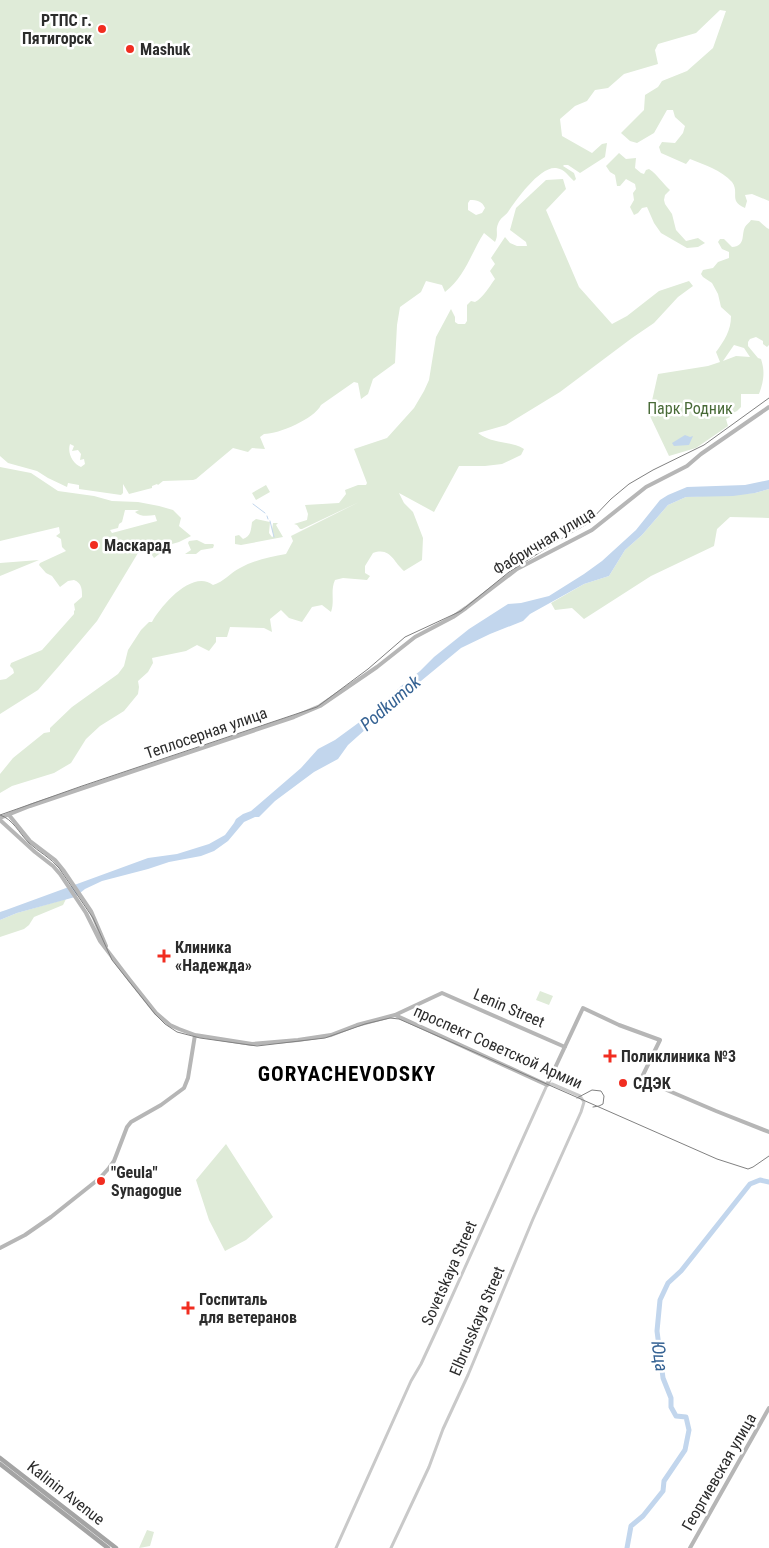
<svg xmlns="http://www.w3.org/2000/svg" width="769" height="1548" font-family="'Roboto Condensed',sans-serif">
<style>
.green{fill:#dfebd8;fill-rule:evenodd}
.water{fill:#c2d6ed}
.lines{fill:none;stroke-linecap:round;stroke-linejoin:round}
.stream{stroke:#c2d6ed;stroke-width:1}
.river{stroke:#c2d6ed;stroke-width:5}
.tertiary{stroke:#c9c9c9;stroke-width:3}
.secondary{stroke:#b6b6b6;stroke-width:4}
.primary{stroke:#a4a4a4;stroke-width:4.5}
.tram{stroke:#818181;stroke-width:1}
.poi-dot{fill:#f12d20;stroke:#fff;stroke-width:2}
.labels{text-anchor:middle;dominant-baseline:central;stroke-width:5;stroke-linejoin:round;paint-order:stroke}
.poi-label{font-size:16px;font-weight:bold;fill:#2c2c2c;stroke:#fff;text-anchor:start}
.park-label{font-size:16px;fill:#486a37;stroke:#fff}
.street-label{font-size:16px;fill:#2c2c2c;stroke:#fff}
.water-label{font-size:18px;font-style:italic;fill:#356293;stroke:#fff}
.district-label{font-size:21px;font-weight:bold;letter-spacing:1px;fill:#000;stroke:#fff}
</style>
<rect width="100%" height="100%" fill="#fff"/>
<path class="green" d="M0,0H769V201L752,194L745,195L747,201L745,208C728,201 740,193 732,182C721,170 705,165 690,159L686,164L661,153L659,147L662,142L675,143L683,133L685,126L675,117L673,110H667L654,133L637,143L630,141L621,133L644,110L645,95L658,87L662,81L687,71L713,48L726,11L720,10L696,33L658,44L655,50L658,64L624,74L608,88L595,90L587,101L575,106L560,119L562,136L592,153L602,144L607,143L605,157L580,173L568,165H564L563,166L574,173L576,179L574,181C568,176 565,169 556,168C540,166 516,200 508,212C505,216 500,218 498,224C495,231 499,234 495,242L484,233C471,253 465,277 445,292L442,285L426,281L421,292L400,307L397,325L395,363L373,379L368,394L361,399L358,383L354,382L321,405C314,419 279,434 264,434L260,437L265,449L252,448L248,452L233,448L196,479L193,480L163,481L158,485L157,484L152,486V488L129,494L123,484V493L121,495L79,489V485L68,483L67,487L48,478L37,471L8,463L0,456ZM470,200C477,200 482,201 485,208L482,213L476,215L468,210V203ZM70,444L74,446L72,451L78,450L81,454L80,460L84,459L85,464L81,467C73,464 67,453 70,444Z
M619,153L626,159L636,158L635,168L641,173L644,174L646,170L649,169C658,175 662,183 670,190L665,195L664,200L665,204L672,214L676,230L686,241L698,238L705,243L698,247L687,248L661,233L654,223L647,207L642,208L638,213L634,215L630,207L634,200L633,193L636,189L635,184L626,179L620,186H617L615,175L610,172L606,166Z
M563,179L566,189L546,210L579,287L612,324L627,316L659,291L689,281L693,286L678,297L654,323L632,338L560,392L506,425L478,433C494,445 509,440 524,449L521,455L502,464L485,466H459L434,512L399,493L404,503L413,512L423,538L422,560L404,571C393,562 391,547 373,553L365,566V573L370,576L367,580L343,578L335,580C330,591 335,601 331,612L322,605L312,607L302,622L289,618L281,610L270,619L272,632L264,628L230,627L227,637H216V642L209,651L197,645L186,651L152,658L153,663L148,672L138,681L139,687L138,694L124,711L100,726L86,739L71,763L54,773L12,786L0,793V774L13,758L44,733L50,732V728L72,707L118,674L124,666L128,650L141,630L149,622H152C161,606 192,569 213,585C224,582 230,573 240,568C254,560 270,557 286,554L293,541L291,536L359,502L302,529H300L297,525L294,524L307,520L308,514L305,505L339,503L346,494L345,490L358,485H366L367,483L354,449L387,438L414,408L424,391L429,380L436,337L451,309L455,317V322L458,324H465L467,321V305L471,301L475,302C483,298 489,287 495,279L490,271L495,264L491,258L505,237L510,243L517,246H527L526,242L510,230L516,208L546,180Z
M751,220L759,221L767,228L769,229V345L767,347L763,344V341L756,337L750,339L748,342V346L758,358L761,359C765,371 764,381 759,394H741V407L737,411L729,415L730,417L726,419L728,426L696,448L669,456L649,414L658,374L708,366L720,362L716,352C724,341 731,331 731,316L721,307L718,294L712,283L703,277L701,274L703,270L713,268L718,262L729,258V252L722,249L718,242L720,239H724L732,247C746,246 741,235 745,227C746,225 750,222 751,220ZM734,345L744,348L750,357L736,356L723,361Z
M0,467L31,473L58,491L94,496L112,501L138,502L159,506L173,510L181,518L179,526L191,536L179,542L172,544L154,558L144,543L97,621L59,666L38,690L0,714V680L6,679L14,673L13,669L10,666L11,663L42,650L74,614V611L75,610L74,604L82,597C82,590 82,583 74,580L68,581L60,587L52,576L46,573L39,565L40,563L66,551L62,547L61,539L56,536L60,533L59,527L0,541ZM125,510H139L135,512C140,517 148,516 155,515L157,521L112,533L110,530L118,528L119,524L122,522Z
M266,485L270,492L256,500L252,493Z
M769,489V518L730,517L717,529L714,546L651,576L584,619L572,608L555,610L551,603L584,584L609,576L625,550L642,535L668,505L686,497L755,493Z
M256,519L270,522L269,533L272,537L274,536L272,530L273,523H278L276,525L283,537L241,545L235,544V536L239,535L243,539C251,536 251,530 252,522Z
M197,540L205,544H213L214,545L213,548L201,550L196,554H185L191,550L188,543L189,541Z
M39,560L0,576V563Z
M66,899L63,905L34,917L29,925L24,929L0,937V920L17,913Z
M540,991L553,996L549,1005L536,1000Z
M226,1144L273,1217L246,1240L225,1251L209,1220L196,1180Z
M147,1530L154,1532L150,1546L139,1548Z"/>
<path class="water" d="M685,435L690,437L693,436L689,445L674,446L672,443Z
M769,480V489L755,493L733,496L686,497L668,505L642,535L625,550L609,576L584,584L530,614L523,621L490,634L461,648L404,695L348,745L338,759L314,772L275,801L259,817H255L244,822L228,841L214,851L201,856L169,862L148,869L102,881L85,889L75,897L17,913L0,920V912L6,910L148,858L177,854L209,844L225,835L234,823L236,819L243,814L251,811L301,768L318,749L335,740L376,710L400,687L420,671L434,657L469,629L508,604L521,603L549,596L584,574L602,561L636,530L660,500L668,495L687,487L745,485Z"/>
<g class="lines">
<path class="stream" d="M253,504L265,513
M267,516L268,519
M270,521L274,537"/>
<path class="river" d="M627,1548L631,1526L643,1516L663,1491L664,1481L685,1450L689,1430L686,1417L676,1416L671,1407V1398L663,1378L657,1331L660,1300L668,1283L681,1271L750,1184L760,1180L769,1182"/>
<path class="tertiary" d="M336,1548L411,1381L421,1364L440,1323L547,1085L552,1084L580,1096L584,1102L581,1112L533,1219L468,1375L443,1429L429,1467L391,1548"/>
<path class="secondary" d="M9,815L30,841L55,860L64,871L91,911L106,946
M0,818L30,806L294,717L320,706L377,667L415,637L453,617L466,608L517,569L592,530L646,487L687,466L701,454L769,407
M0,820L35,852L53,866L60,874L86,913L100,941L129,979L156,1013L170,1025L179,1029L195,1035L252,1044L298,1040L331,1035L357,1025L395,1015L442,993L565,1047
M395,1015L547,1085L583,1008L619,1025L660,1040L641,1079L716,1111L769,1132
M0,1248L25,1235L51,1217L100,1178L109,1168L114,1161L127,1127L131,1122L161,1105L184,1088L188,1078L195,1035
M690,1548L769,1408"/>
<path class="primary" d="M0,1458L116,1548
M0,1464L108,1548"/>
<path class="tram" d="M0,815C13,819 19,833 29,843C39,852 51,858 59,868L93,918L112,960L155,1014L165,1024L177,1032L200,1038L257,1046L325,1038L365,1024L390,1018L399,1019L717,1159L748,1169L753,1167L769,1156
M0,815L82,786L317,707L368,669L405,637L461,611L509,572L564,537L587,524L611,499L629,484L653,470L704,445L769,398
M577,1098L592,1090L601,1091L604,1096L603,1104L599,1106L593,1107"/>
</g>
<g class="poi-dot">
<circle cx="102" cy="29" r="5"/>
<circle cx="130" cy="49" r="5"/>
<circle cx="94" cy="545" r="5"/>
<path d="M161.5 948.5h5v5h5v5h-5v5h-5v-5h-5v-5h5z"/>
<path d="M607.5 1048.5h5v5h5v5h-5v5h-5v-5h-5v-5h5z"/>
<circle cx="623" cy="1083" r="5"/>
<circle cx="101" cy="1181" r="5"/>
<path d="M185.5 1300.5h5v5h5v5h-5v5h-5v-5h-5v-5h5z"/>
</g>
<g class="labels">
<g class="poi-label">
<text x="92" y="20" text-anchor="end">РТПС г.<tspan x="92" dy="18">Пятигорск</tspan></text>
<text x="140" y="49">Mashuk</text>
<text x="104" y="545">Маскарад</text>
<text x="175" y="947">Клиника<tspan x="175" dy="18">«Надежда»</tspan></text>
<text x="621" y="1056">Поликлиника №3</text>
<text x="633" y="1083">СДЭК</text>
<text x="111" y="1172">"Geula"<tspan x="111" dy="18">Synagogue</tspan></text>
<text x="199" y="1299">Госпиталь<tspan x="199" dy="18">для ветеранов</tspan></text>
</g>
<g class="park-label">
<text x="690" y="408">Парк Родник</text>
</g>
<g class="street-label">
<text transform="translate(544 541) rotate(-31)">Фабричная улица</text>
<text transform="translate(206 733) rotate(-19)">Теплосерная улица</text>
<text transform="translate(509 1008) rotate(23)">Lenin Street</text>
<text transform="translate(498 1047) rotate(24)">проспект Советской Армии</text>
<text transform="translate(449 1273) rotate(-66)">Sovetskaya Street</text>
<text transform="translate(477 1321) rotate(-67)">Elbrusskaya Street</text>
<text transform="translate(719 1472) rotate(-60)">Георгиевская улица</text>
<text transform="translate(66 1493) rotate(38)">Kalinin Avenue</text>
</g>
<g class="water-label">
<text transform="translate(390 703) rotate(-41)">Podkumok</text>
<text transform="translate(660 1356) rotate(81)">Юца</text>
</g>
<g class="district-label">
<text x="347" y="1074">GORYACHEVODSKY</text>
</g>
</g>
</svg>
